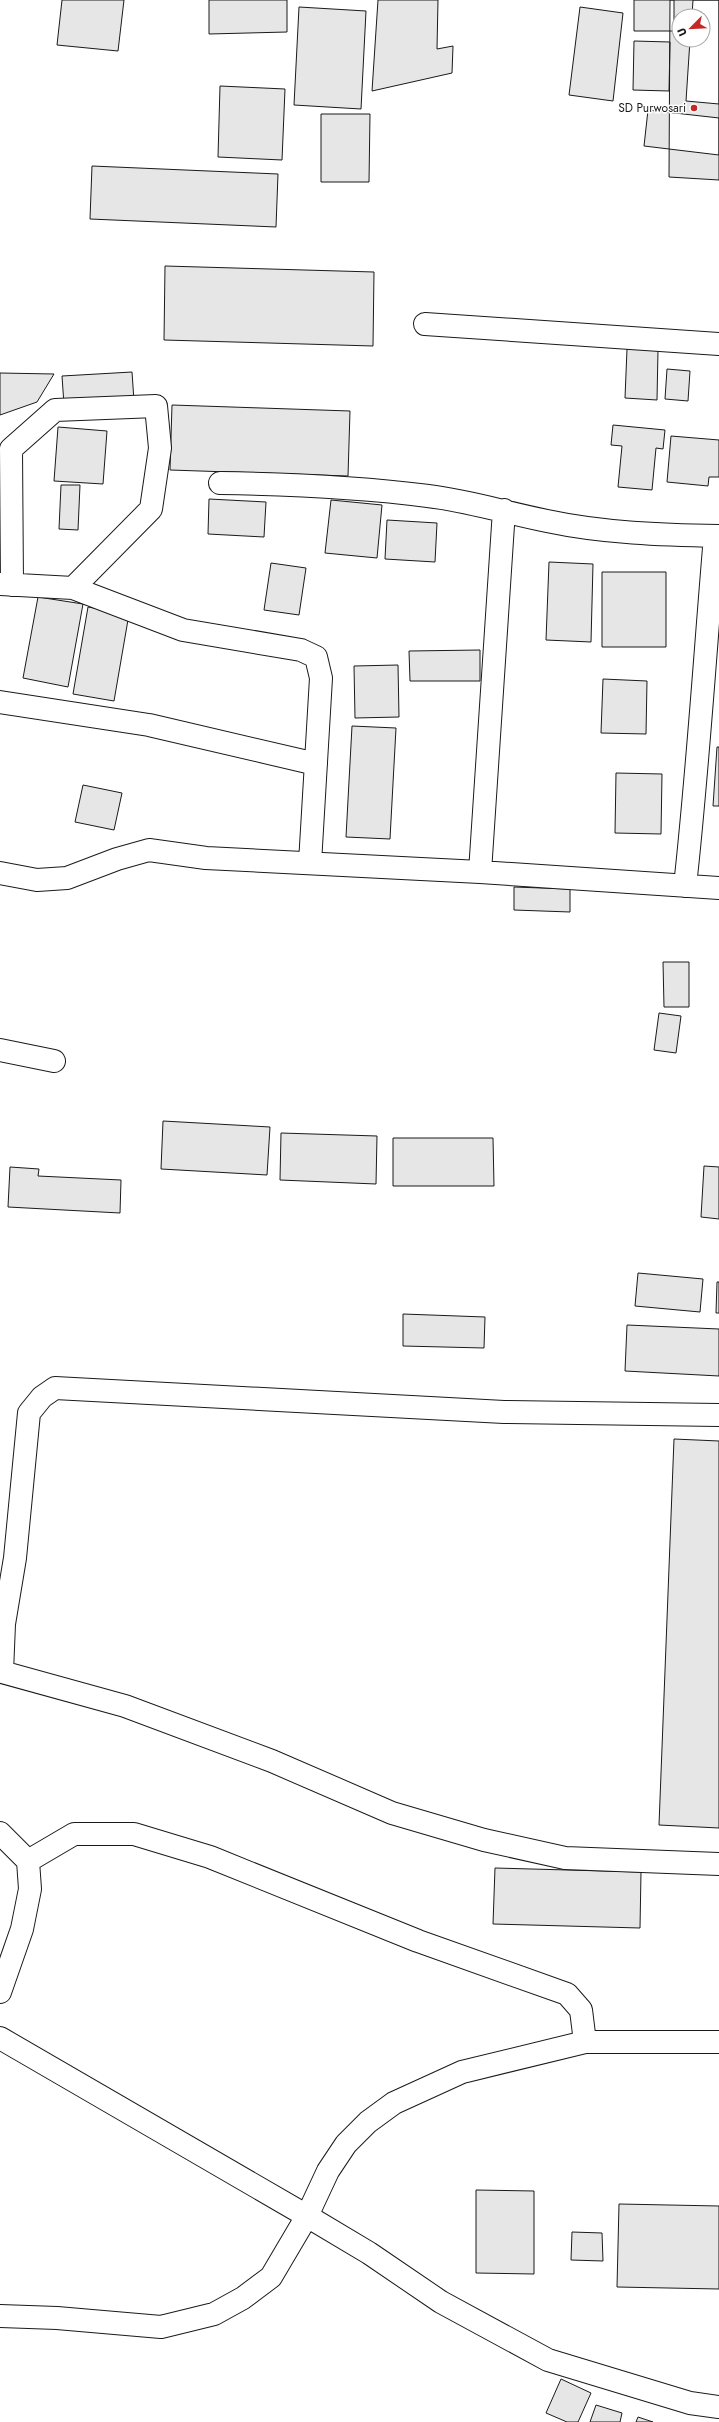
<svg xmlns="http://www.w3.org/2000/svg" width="719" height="2422" font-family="Jost,sans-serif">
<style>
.building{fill:#e6e6e6;stroke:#1a1a1a;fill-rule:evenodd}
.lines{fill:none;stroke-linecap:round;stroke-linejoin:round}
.minor-casing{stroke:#1a1a1a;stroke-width:24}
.minor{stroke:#fff;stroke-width:22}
.poi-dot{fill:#c62828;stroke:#fff;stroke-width:1.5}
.labels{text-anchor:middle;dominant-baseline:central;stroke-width:3;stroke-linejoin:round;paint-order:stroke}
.poi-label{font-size:12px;fill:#1a1a1a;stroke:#fff;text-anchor:end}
</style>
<rect width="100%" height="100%" fill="#fff"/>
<path class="building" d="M62,0H124L118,51L57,45Z
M209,0H287V32L209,34Z
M378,0H438L437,49L453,46L452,73L372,91Z
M634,0H674V31H634Z
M670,0H719V180L669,177ZM679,16H703V40H679Z
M693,0H719V104L686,101L690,40H703V16H692Z
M299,7L366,11L361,109L294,105Z
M580,7L623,13L613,101L569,95Z
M634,41L670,42L669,91L633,90Z
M220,86L285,89L282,160L218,157Z
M648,110L719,118V155L644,146Z
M321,114H370L369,182H321Z
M92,166L278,174L276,227L90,219Z
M165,266L374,272L373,346L164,340Z
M627,349L658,350L657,400L625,398Z
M667,369L690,371L688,401L665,399Z
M132,372L134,401L64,405L62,376Z
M0,373L54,374L37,402L0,415Z
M172,405L350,411L348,476L170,470Z
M613,425L665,430L663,449L656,448L652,490L618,487L622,446L611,445Z
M58,427L107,431L103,484L54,481Z
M671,436L719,440V477H709L708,486L667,482Z
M61,485H80L78,530L59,529Z
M209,499L266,502L264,537L208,534Z
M331,500L382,505L377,558L325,553Z
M387,520L437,523L435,562L385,559Z
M549,562L593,564L591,642L546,640Z
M271,563L306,568L299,615L264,610Z
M602,572H666V647H602Z
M38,597L83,604L68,687L23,678Z
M88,607L129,614L114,701L73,694Z
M480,650V681H410L409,651Z
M398,665L399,717L355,718L354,666Z
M603,679L647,681L646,734L601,733Z
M352,726L396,728L390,839L346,837Z
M717,747H719V806H713Z
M616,773L662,774L661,834L615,833Z
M83,785L122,793L114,830L75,822Z
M514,887L570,889V912L514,910Z
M663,962H689V1007H664Z
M659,1013L681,1016L676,1053L654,1050Z
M163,1121L270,1127L267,1175L161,1169Z
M281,1133L377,1136L376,1184L280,1180Z
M393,1138H493L494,1186H393Z
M704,1166L719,1167V1219L701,1217Z
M10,1167L39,1169L38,1176L121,1180L120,1213L8,1207Z
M638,1273L703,1279L700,1312L635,1306Z
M717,1282H719V1313H716Z
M403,1314L485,1317L484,1348L403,1346Z
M627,1325L719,1329V1376L625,1371Z
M674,1439L719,1441V1828L659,1825Z
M495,1868L641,1872L640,1928L493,1924Z
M476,2190L534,2191V2274L476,2273Z
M619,2204L719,2206V2289L617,2287Z
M572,2232L602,2233L603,2261L571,2260Z
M561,2379L591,2393L578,2422H567L546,2413Z
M596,2405L622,2413L620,2422H590Z
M638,2417L653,2422H636Z"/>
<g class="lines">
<defs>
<path id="minor" d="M425,324L719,344
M220,483C289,484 359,487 428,496C469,501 507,513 547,521C603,533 662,535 719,536
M0,584L73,588L183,630L301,650L316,657L321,678L310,863
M12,585L11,449L55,410L156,406L160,448L151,509L73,588
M0,702L149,725L316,764
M480,872L504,510
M0,873L37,880L67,878L117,859L149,850L206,858L480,872L719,888
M685,886C698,769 705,653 715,536
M0,1050L54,1061
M719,1415L504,1412L55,1388L42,1397L29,1413L15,1558L4,1624L2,1672L125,1706L272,1761L392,1813L484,1840L565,1858L719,1864
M0,1833L28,1861L30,1889L22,1929L0,1992
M28,1861L74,1834H134L210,1857L418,1941L567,1994L581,2010L585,2042
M0,2038L307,2216L369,2253L441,2302L548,2360L690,2403L719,2407
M0,2316L57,2318L161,2327L214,2314L243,2298L271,2277L307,2216L328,2171L346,2144L368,2122L394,2103L462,2072L585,2042H719"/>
</defs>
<use href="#minor" class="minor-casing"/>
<use href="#minor" class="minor"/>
</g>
<circle class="poi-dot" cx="694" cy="108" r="4"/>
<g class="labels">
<g class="poi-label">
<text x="686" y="108">SD Purwosari</text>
</g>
</g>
<g transform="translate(691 28) rotate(246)"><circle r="19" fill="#ffffff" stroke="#a3a3a3"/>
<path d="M0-3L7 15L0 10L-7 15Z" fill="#c62828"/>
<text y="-6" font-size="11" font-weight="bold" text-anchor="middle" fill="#1a1a1a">U</text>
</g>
</svg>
